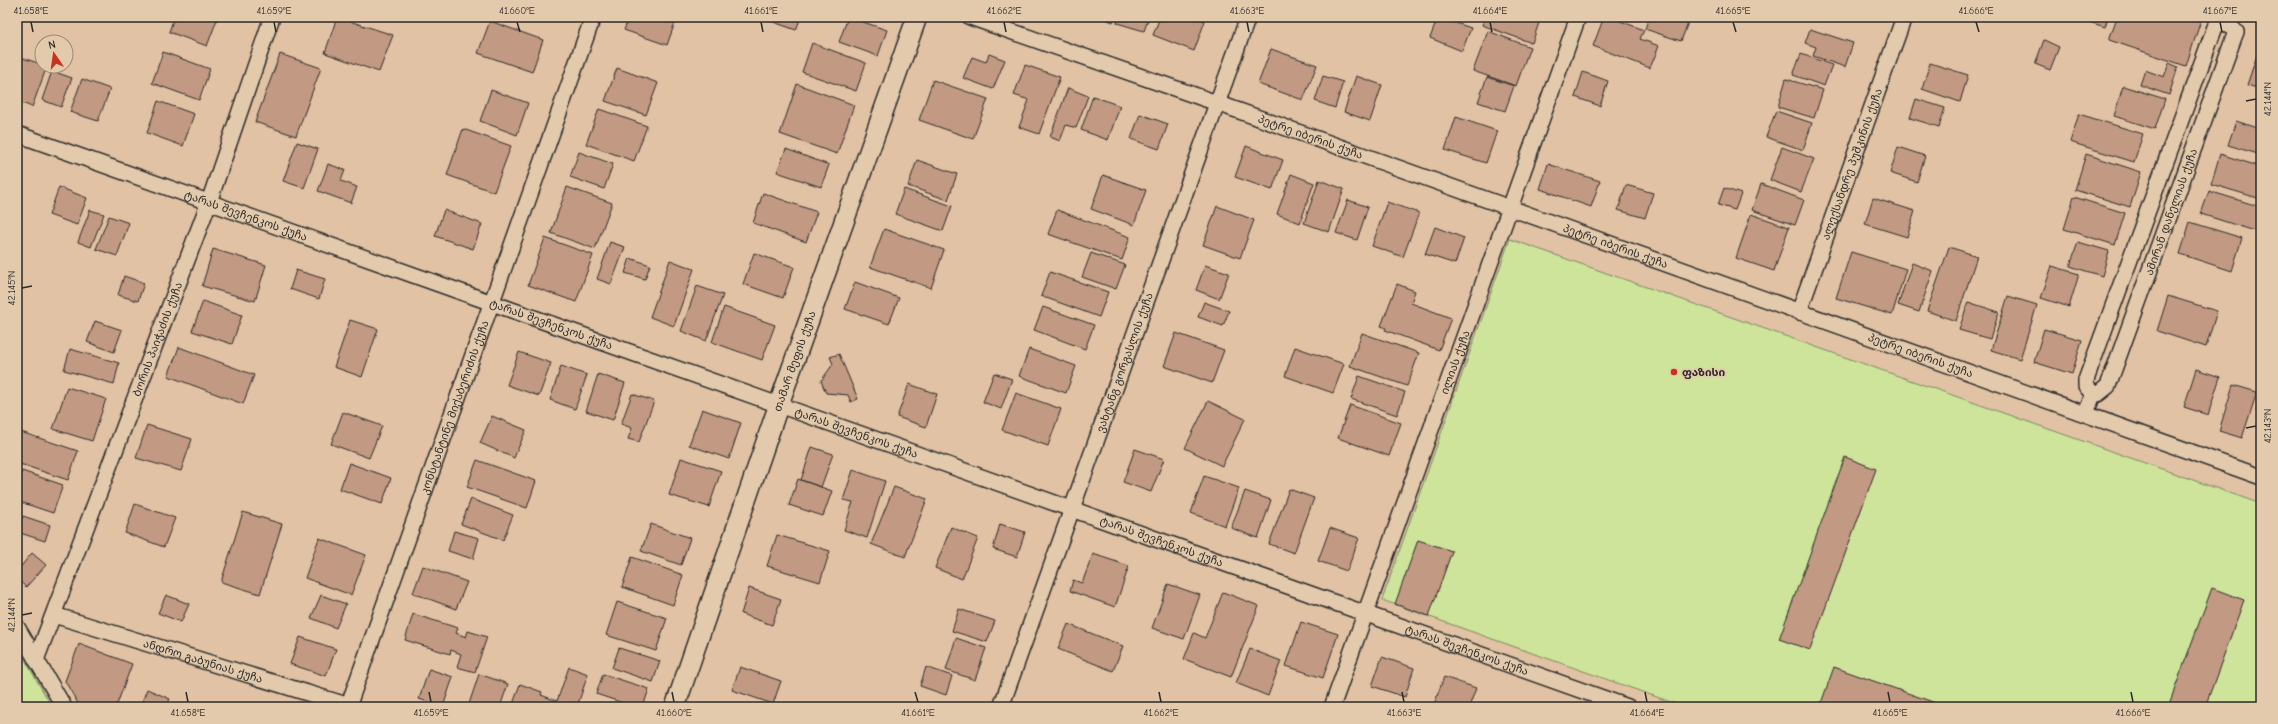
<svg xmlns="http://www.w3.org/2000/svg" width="2278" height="724" font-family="'Comic Neue','Noto Sans Georgian',sans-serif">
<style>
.green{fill:#cde49a;stroke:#7c8862}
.building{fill:#c29982;stroke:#2b2b2b}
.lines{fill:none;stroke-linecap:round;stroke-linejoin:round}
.minor-casing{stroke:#2b2b2b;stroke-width:18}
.tertiary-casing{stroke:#2b2b2b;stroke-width:22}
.minor{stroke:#e4caac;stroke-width:15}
.tertiary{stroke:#e4caac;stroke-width:19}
.ticks{fill:none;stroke:#2b2b2b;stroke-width:1.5}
.poi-dot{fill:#c8321e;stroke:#e4caac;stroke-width:1.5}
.labels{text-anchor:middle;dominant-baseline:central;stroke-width:3.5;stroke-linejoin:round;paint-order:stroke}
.street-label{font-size:11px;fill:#2b2b2b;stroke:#e4caac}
.poi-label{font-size:11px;font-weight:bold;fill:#2b2b2b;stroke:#e4caac;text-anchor:start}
.neatline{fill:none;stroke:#2b2b2b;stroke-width:1.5}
.ticks-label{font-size:10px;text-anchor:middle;fill:#2b2b2b}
</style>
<rect width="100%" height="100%" fill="#e2c2a4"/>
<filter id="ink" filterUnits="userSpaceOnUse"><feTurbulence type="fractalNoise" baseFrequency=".025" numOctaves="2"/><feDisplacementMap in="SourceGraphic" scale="8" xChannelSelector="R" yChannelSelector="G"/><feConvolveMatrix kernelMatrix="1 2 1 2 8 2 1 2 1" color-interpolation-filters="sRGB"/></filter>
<g filter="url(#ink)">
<path class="green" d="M1510,239L2261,504V707H1685L1382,600Z
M17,646L52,707H53H17Z"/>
<path class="building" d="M174,17H218L207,46L169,32Z
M337,17L393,35L379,72L325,53Z
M629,17H677L667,45L624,30Z
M766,17H801L796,30L765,19Z
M848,17L887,30L878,56L839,42Z
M1100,17H1115L1113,22Z
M1119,17H1149L1144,31L1117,23Z
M1160,17H1195L1205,21L1194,51L1153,35Z
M1438,17L1471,28L1462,51L1430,38Z
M1485,17H1533L1540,20L1532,43L1482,25Z
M1604,17H1610L1644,30L1640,39L1659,46L1650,68L1593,46Z
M1649,17H1690L1681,41L1645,29Z
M2084,17H2108L2105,27L2083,20Z
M2117,17H2141L2155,22L2157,17H2191L2201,20L2186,66L2109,40Z
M490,21L543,40L532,72L478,53Z
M1810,29L1853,43L1845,67L1813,56L1816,47L1805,43Z
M1488,31L1530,47L1516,86L1473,71Z
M2044,40L2059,47L2050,70L2035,64Z
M812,43L866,63L856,91L802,72Z
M1271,49L1317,65L1303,100L1258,84Z
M163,52L210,69L199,100L152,83Z
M2258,52L2261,53V89L2247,85Z
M280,54L321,68L296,136L255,122Z
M989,54L1005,60L993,89L963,78L972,57L986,62Z
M1801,54L1832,65L1824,86L1793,75Z
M20,57L47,66L32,107L17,101V65Z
M1930,63L1968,75L1960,102L1922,89Z
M2169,63L2178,67L2169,95L2140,85L2145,70L2164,77Z
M1025,65L1060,77L1039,134L1019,127L1029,100L1014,95Z
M617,68L658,83L646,115L605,101Z
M52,71L72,78L61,107L42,100Z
M1583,72L1608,81L1600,106L1575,97Z
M1323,76L1343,82L1335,108L1315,101Z
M1356,76L1382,85L1370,121L1344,112Z
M1487,77L1514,86L1505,111L1478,102Z
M82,79L110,89L98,121L70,112Z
M1786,79L1823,90L1814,118L1778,107Z
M933,80L988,99L973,139L919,120Z
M797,84L854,105L837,154L780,134Z
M2123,86L2165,99L2155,129L2114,116Z
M1068,88L1088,96L1076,128L1066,125L1060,141L1050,137Z
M491,90L528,103L517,135L480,121Z
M1093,96L1120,106L1108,140L1081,130Z
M1916,99L1945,108L1939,127L1910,118Z
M158,101L194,114L183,146L147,133Z
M599,109L647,126L634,161L586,144Z
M1776,111L1812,123L1803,150L1766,137Z
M1140,114L1168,124L1159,149L1131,139Z
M2079,114L2143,134L2134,162L2070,142Z
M1456,117L1497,131L1486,163L1445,150Z
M2236,121L2261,129V145L2258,154L2228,145Z
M463,129L511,146L494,192L447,175Z
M297,142L318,149L304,188L283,181Z
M1246,146L1283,160L1272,190L1235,177Z
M1782,147L1814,159L1801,192L1770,180Z
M1898,147L1925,156L1917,182L1890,173Z
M786,149L829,165L821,187L777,172Z
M579,152L613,164L604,189L570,177Z
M2086,154L2141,172L2130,207L2075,190Z
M2220,154L2261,167V199L2211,184Z
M917,160L957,174L948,200L908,186Z
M328,164L345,170L341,181L357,187L351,203L318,191Z
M1548,164L1600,181L1591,207L1540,189Z
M1291,174L1314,183L1300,223L1277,214Z
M1103,175L1146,190L1134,225L1091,209Z
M1319,180L1344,189L1329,232L1304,223Z
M1761,184L1804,200L1795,225L1752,210Z
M1626,185L1653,193L1645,218L1618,210Z
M59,187L87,198L77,225L49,215Z
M567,187L612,203L595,249L551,233Z
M1724,188L1741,194L1735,210L1718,205Z
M904,189L952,206L943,231L895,214Z
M2209,191L2261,207V222L2258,232L2201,214Z
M763,193L817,212L806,242L753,223Z
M2074,197L2125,213L2115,245L2064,229Z
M1873,198L1915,211L1907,237L1865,224Z
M1348,200L1368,207L1357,240L1336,233Z
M1387,202L1419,213L1403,257L1372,246Z
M1217,206L1254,220L1240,258L1203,245Z
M90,210L104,214L91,247L78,242Z
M444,210L482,224L473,249L435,236Z
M1057,210L1130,237L1122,260L1048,234Z
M1751,214L1789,227L1774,271L1736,258Z
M109,216L129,223L117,256L96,249Z
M2190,222L2242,238L2232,271L2180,254Z
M1435,227L1464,238L1455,264L1425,254Z
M884,229L944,250L931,288L870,267Z
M545,238L593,255L576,302L528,285Z
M610,242L625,247L611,284L597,279Z
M2078,242L2109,251L2102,276L2070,266Z
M1949,247L1977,256L1956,321L1927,311Z
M213,249L266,265L255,301L202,286Z
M1851,252L1906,269L1892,315L1836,298Z
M754,253L794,267L783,298L743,284Z
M1091,253L1125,265L1116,289L1082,277Z
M630,258L650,265L645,279L625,273Z
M670,260L694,269L674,326L650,317Z
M1912,263L1933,271L1919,312L1898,305Z
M1205,265L1229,273L1219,299L1196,290Z
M2052,266L2079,274L2069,307L2041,298Z
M296,270L325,279L319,299L290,289Z
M1050,272L1108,292L1099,317L1041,296Z
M124,276L144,283L138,301L118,295Z
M855,282L899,298L889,324L845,309Z
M1397,284L1415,291L1411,303L1451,318L1439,350L1385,330L1386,328L1381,326Z
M697,286L723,295L706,341L681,331Z
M2008,296L2037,305L2020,359L1991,350Z
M2168,296L2217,311L2206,347L2157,331Z
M203,301L242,315L232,344L192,331Z
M1204,302L1229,311L1223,326L1198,317Z
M1968,302L1999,312L1990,339L1959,330Z
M724,307L775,325L762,360L712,342Z
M1043,307L1094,325L1085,349L1034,330Z
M350,320L378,329L362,377L334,367Z
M95,321L122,330L114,352L87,342Z
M2044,329L2082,340L2072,374L2034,362Z
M1176,333L1224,350L1212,383L1164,366Z
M1362,333L1419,353L1407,386L1350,366Z
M179,347L254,375L243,404L168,376Z
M1295,347L1344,364L1333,393L1285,376Z
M70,349L119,363L114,384L64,370Z
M1029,349L1076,366L1066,393L1019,376Z
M519,352L551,363L539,396L507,385Z
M839,354L858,399L851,402L848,395L826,393L821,381L833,364L830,357Z
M561,366L587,375L575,409L550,400Z
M2196,369L2220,377L2208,415L2184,407Z
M994,373L1012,379L1001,409L983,402Z
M598,374L625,383L613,420L586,411Z
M1359,376L1405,392L1397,415L1351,399Z
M909,384L937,394L926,427L897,417Z
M2233,385L2257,392L2242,438L2219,431Z
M67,387L106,399L92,441L53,429Z
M1016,393L1061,409L1048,446L1002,430Z
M632,394L654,401L639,442L628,439L632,428L621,424Z
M2261,396V413L2256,411Z
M1208,401L1245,419L1222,466L1185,448Z
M1350,405L1401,423L1389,456L1338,438Z
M702,409L741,423L729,459L689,445Z
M343,412L382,426L369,458L331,444Z
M492,416L526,430L514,458L480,443Z
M147,425L192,439L181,471L136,458Z
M21,432L78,451L68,480L17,463V444Z
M812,447L833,454L821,487L801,480Z
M1135,449L1164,459L1151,492L1123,482Z
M1845,457L1876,469L1810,650L1779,639Z
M681,458L721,471L709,507L669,495Z
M477,460L536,481L527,508L467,487Z
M349,463L391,478L382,504L340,489Z
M853,470L885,481L867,538L844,530L853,502L843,500Z
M22,471L63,485L53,513L17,501V485Z
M1204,476L1239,488L1225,526L1191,513Z
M798,479L832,491L823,516L789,505Z
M894,487L927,499L905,557L871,544Z
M1289,489L1314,498L1294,553L1269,544Z
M1245,491L1271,500L1258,538L1231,528Z
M471,499L513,515L503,540L461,524Z
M135,504L175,518L164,547L125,533Z
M243,512L282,524L260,594L221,582Z
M23,516L50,525L45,541L17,532Z
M651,524L690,538L681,565L641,551Z
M1000,524L1025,532L1017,557L993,549Z
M951,527L978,538L962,579L935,568Z
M1330,528L1359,538L1347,571L1318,561Z
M454,531L479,538L473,559L448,551Z
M777,535L830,551L820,582L767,566Z
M319,538L366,555L351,595L305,578Z
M1418,540L1452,551L1429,616L1395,604Z
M32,553L46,565L26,587L17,579V571Z
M1093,554L1129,566L1115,607L1070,591L1073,580L1082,583Z
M632,557L683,575L673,605L622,587Z
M423,566L467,582L456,609L413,593Z
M1168,584L1200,595L1184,639L1152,628Z
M749,588L781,599L772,625L741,614Z
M2212,588L2244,600L2205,707H2168Z
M1223,592L1259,606L1231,677L1184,659L1194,633L1205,638Z
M166,595L189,604L181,622L158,613Z
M321,595L346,604L336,628L311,618Z
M617,602L667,618L656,651L606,635Z
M959,609L995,621L987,642L952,631Z
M413,614L458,628L456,633L466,637L468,631L487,637L475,672L457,667L461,654L451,650L450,654L405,640Z
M1301,622L1338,634L1323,678L1286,666Z
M1068,624L1123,646L1113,671L1058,649Z
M300,637L336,649L326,676L290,664Z
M956,638L986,648L975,680L946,670Z
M79,644L132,664L116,707H80L65,681Z
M619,648L660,661L653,682L612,668Z
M1250,649L1281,661L1268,696L1236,683Z
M1382,657L1414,668L1405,697L1372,686Z
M569,667L588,674L577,707H512L520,684L542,692L541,695L557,701Z
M740,667L781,681L773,704L732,690Z
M926,667L952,676L946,695L920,686Z
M1834,667L1947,707H1822L1820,706Z
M429,669L453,677L443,707L419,699Z
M479,674L508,684L500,707H468Z
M603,674L649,689L643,707H635L596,694Z
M1444,677L1476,688L1469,707H1433Z
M147,689L170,699L166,707H140Z
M874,702L891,707H873Z"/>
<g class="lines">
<defs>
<g id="minor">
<path id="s1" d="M970,17L1217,103L2261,477"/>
<path id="s2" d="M17,134L1628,707"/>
<path id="s3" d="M1799,312L1904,17"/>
<path id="s4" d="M2093,394H2098L2108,386L2234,37L2236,32L2227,23"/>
<path d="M2086,414L2093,394L2086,386V380L2215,27L2218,24L2227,23L2229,17"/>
<path id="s5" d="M54,615L353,707"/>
<path d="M17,627L64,707"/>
<path id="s6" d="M36,660L209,202L272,17"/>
<path id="s7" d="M348,707L593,17"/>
<path id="s8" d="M1001,707L1248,17"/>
<path id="s9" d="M1332,707L1578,17"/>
</g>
<g id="tertiary">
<path id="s10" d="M675,707L779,404L917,17"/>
</g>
</defs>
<use href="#minor" class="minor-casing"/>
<use href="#tertiary" class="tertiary-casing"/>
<use href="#minor" class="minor"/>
<use href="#tertiary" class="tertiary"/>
</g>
</g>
<path class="ticks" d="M31,22L33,32M274,22L276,32M517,22L520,32M761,22L763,32M1004,22L1006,32M1247,22L1249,32M1490,22L1492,32M1733,22L1736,32M1976,22L1979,32M2220,22L2222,32M2246,101L2256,99M22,288L32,286M2246,428L2256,426M22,615L32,613M186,692L188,702M429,692L431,702M672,692L674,702M915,692L918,702M1159,692L1161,702M1402,692L1404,702M1645,692L1647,702M1888,692L1890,702M2131,692L2133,702"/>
<circle class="poi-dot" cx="1674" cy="372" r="4"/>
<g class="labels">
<g class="street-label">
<text stroke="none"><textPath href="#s1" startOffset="361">პეტრე იბერის ქუჩა</textPath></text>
<text stroke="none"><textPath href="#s3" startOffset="157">ალექსანდრე პუშკინის ქუჩა</textPath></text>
<text stroke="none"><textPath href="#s4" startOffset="203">ამირან დანელიას ქუჩა</textPath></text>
<text stroke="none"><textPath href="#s2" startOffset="243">ტარას შევჩენკოს ქუჩა</textPath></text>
<text stroke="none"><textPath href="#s1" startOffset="685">პეტრე იბერის ქუჩა</textPath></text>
<text stroke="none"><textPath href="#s2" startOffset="567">ტარას შევჩენკოს ქუჩა</textPath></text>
<text stroke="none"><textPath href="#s6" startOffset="343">ბორის პაიჭაძის ქუჩა</textPath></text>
<text stroke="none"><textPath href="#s1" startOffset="1009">პეტრე იბერის ქუჩა</textPath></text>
<text stroke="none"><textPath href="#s10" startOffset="366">თამარ მეფის ქუჩა</textPath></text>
<text stroke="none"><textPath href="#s8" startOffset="366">ვახტანგ გორგასლის ქუჩა</textPath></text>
<text stroke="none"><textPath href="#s9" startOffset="366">ილიას ქუჩა</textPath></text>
<text stroke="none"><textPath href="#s7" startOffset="318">კონსტანტინე მიქაბერიძის ქუჩა</textPath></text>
<text stroke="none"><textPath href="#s2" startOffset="891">ტარას შევჩენკოს ქუჩა</textPath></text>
<text stroke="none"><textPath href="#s2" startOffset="1215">ტარას შევჩენკოს ქუჩა</textPath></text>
<text stroke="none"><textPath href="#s2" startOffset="1539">ტარას შევჩენკოს ქუჩა</textPath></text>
<text stroke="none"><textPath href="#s5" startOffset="156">ანდრო გაბუნიას ქუჩა</textPath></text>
</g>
<g class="poi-label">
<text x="1682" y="372">ფაზისი</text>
</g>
</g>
<rect width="2278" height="724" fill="none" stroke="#e4caac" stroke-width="44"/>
<g transform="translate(54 54) rotate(347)"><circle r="19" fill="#e4caac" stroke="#9a8a78"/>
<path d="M0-3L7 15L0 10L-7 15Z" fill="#c8321e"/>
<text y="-6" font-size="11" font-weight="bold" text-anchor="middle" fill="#2b2b2b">N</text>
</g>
<rect x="22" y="22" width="2234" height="680" class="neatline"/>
<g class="ticks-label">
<text x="31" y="14">41.658°E</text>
<text x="274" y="14">41.659°E</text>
<text x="517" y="14">41.660°E</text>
<text x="761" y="14">41.661°E</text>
<text x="1004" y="14">41.662°E</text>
<text x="1247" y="14">41.663°E</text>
<text x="1490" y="14">41.664°E</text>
<text x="1733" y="14">41.665°E</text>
<text x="1976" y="14">41.666°E</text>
<text x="2220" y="14">41.667°E</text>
<text transform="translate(2267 99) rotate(-90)" y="4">42.144°N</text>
<text transform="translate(11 288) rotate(-90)" y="4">42.145°N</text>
<text transform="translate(2267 426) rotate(-90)" y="4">42.143°N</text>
<text transform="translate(11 615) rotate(-90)" y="4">42.144°N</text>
<text x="188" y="716">41.658°E</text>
<text x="431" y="716">41.659°E</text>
<text x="674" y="716">41.660°E</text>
<text x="918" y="716">41.661°E</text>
<text x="1161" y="716">41.662°E</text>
<text x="1404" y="716">41.663°E</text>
<text x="1647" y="716">41.664°E</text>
<text x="1890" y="716">41.665°E</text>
<text x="2133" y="716">41.666°E</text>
</g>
</svg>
